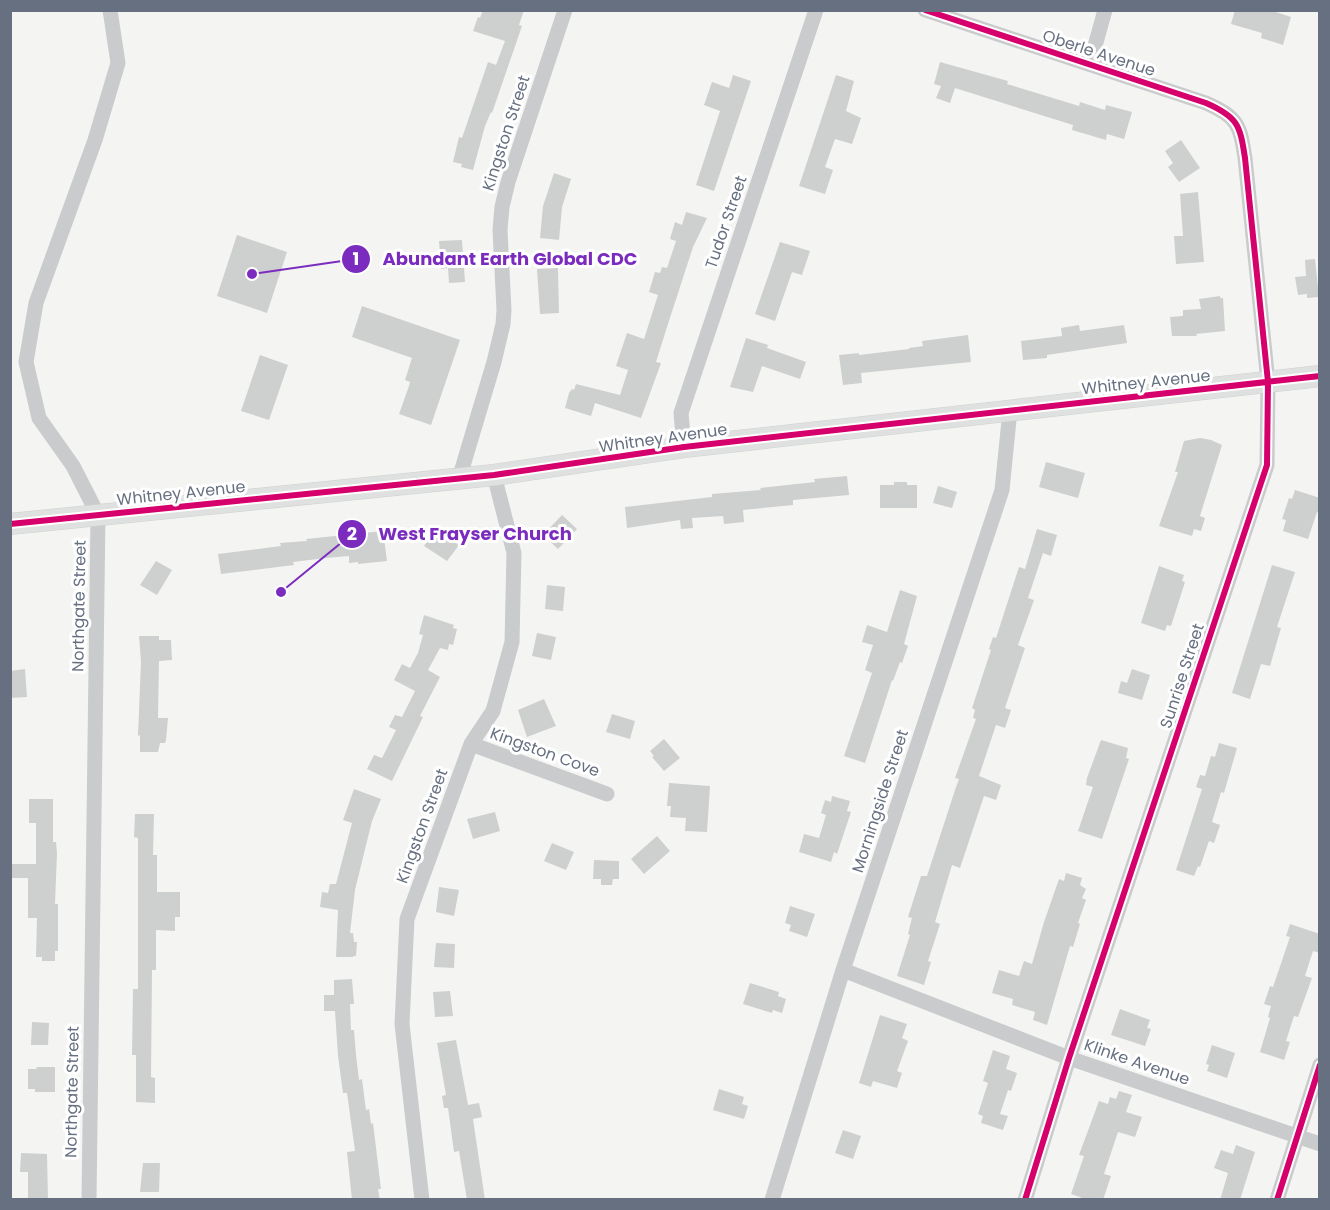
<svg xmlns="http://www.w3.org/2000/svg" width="1330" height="1210" font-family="Poppins,sans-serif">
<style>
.building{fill:#cecfcf}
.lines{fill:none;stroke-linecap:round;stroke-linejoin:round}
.secondary-casing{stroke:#d0d1d1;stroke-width:22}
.street{stroke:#cacbcd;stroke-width:15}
.secondary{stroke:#dfe0e0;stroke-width:21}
.cycleway-casing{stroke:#fff;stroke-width:10}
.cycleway{stroke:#d6006c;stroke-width:6}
.labels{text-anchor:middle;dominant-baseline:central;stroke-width:6;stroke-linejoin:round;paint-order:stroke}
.street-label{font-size:16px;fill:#677081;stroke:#fff}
.leader{fill:none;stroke:#7b2cbf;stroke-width:2}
.callout-dot{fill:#7b2cbf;stroke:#fff;stroke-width:2}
.mark-label{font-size:18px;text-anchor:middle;font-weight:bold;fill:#fff}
.callout-label{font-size:18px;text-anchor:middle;font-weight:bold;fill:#7b2cbf;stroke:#fff;stroke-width:6;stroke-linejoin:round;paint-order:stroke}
</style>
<rect width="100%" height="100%" fill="#f4f5f3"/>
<path class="building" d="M483,10H524L519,25L522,26L492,113L491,112L485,126L473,170L461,167L462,164L453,162L459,137L462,138L488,62L496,65L505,41L473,31L478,17L480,18Z
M1235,10H1270L1291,17L1283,45L1261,38L1262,33L1231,24Z
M940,62L1008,81L1007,84L1079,106L1080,102L1105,110L1106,105L1132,112L1124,139L1107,134L1106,140L1072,130L1073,125L955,88L950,103L936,98L941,86L934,84Z
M733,75L751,81L714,191L696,185L720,111L704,105L712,82L729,88Z
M836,75L854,81L846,111L861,118L852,144L835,139L825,167L833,170L825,194L799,186Z
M1181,140L1200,168L1179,182L1168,167L1173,163L1165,151Z
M554,173L571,179L562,207L559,240L540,238L543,206Z
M1198,192L1204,262L1176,264L1174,236H1183L1180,194Z
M686,212L707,218L693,247L667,327L656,362L661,363L641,418L595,403L591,416L565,408L569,393L572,389L574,390L576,384L620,395L628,370L616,366L627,333L644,339L658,295L649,292L655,272L660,273L662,267L667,268L676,241L670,239L675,222L682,225Z
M237,235L287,252L267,313L217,296Z
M462,240L465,282L449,283L448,268L441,269L439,241Z
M780,242L810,251L802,275L792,272L775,321L755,314Z
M1315,259L1319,297L1307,298V294L1298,295L1295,277L1306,276L1305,260Z
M558,268L559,313L540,314L537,269Z
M1220,296V298H1223L1225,331L1196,334L1197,336H1172L1170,317L1183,316V310L1201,309L1199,299Z
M362,306L460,340L431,425L399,414L409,386L410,382L405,380L412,358L352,337Z
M1079,325L1080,331L1124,325L1127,343L1047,355V358L1023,360L1021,341L1062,336L1061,328Z
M968,335L971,362L861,373L862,383L843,385L839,355L859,353V355L909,349V348L923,346L922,341Z
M746,338L768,345L767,348L806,362L800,379L762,366L753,392L730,387Z
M260,355L288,365L269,420L241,411Z
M1200,438L1211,440L1222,445L1200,516L1205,518L1201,531L1194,529L1192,536L1159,526L1178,472H1175L1184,441Z
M1046,462L1085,473L1078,498L1039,487Z
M847,476L849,495L793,500V505L743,510L744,522L724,524L723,516L692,518L693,528L681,529L680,520L627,528L625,507L712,497V494L761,490L760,488L815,482L814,479Z
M894,482H907V485H917V508H880V485H894Z
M938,486L957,492L952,508L933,503Z
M1295,490L1320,498V513L1317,512L1308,539L1283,531L1286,520L1282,519L1289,498L1292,499Z
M562,515L577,529L558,549L543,535Z
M436,529L459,545L447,561L424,546Z
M1037,529L1057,535L1051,556L1043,553L1028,598L1034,600L1018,645L1025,648L1005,708L1011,710L1005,728L996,725L979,776L1001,785L996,800L984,796L960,868L952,865L935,922L940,924L928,961L931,962L924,985L897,976L910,935L908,934L912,918L908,917L921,876H927L955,790L959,779L955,778L976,719L973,718L975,710L972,708L991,650L989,649L993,637L996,638L1019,567L1025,569Z
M383,531L387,561L358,564V562L349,563V556L326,558L293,562L294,565L286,566L221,574L218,554L281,546L280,543L307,541L306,539Z
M156,561L172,570L157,595L140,585Z
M1272,565L1295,572L1277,627L1281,628L1270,666L1261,664L1250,699L1232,693Z
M1159,566L1184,575L1182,581L1185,582L1171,626L1167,625L1165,631L1141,623Z
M547,585L565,587L563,611L545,609Z
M900,590L917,596L904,644L908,646L902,663L900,662L893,681L892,680L865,763L844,756L872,673L865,670L873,645L862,642L867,625L887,632Z
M424,615L454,625L453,628L457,629L453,645L449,644L448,650L440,648L428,670L440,677L420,716L423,717L392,781L367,769L374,755L382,758L396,730L389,727L395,715L402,717L415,691L394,680L402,664L410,668L418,653L423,635L419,634Z
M537,633L556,637L551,660L532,656Z
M139,636H159V640H171L172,660L159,661L158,718H168L166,740L165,743H160L158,752H140V735L138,736L141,661Z
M25,669L27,697L10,698V671Z
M1132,669L1150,675L1142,700L1118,693L1121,681L1127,683Z
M544,699L556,726L527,737L518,710Z
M612,714L635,721L630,739L606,732Z
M664,739L680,758L664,771L652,757L654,756L650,751Z
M1101,740L1128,748L1126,758L1129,759L1102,839L1078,831L1093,787L1086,785L1087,778Z
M1219,743L1237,748L1224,793L1221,792L1212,822L1220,825L1214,843L1209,841L1200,867L1198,866L1194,876L1176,870L1202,789L1196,787L1200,775L1205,776L1211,756L1215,757Z
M669,783L710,786L707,832L685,831L686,818L670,817L671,806H667Z
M354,789L381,799L372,821L355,890L350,933H353L354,942H357L356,956H353V957H336L338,910L320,907L322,892L328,893L330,884H336L352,823L343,820Z
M832,796L850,801L847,811L851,812L837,854L834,852L831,862L799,852L804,834L819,838L826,815L821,813L825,800L831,802Z
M29,799H53V842H56L57,853L55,904H58V951H55V961H42V957H36L37,918H28V878H10V864H36V823H29Z
M495,812L500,831L473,839L467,819Z
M135,814H154L153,855H157V892H180V917H175V931L156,930V970H152L151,1077L155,1078V1103L136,1102V1055H132L133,989H138V838L134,837Z
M657,836L670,851L644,874L631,859Z
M552,843L574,852L566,870L544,861Z
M594,860L619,861V879H613L612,885H601V879H593Z
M1066,873L1082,878L1080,885L1086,889L1082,898L1086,900L1078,923L1080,924L1073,947L1070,946L1047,1025L1033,1020L1035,1012L1012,1005L1013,999L992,993L999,970L1019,976L1024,961L1032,964L1044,922L1059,879L1064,881Z
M439,887L459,890L454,916L436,912Z
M790,906L815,914L807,937L789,931L791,925L785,923Z
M1290,924L1320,934V953L1313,951L1305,976L1312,978L1298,1017L1294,1016L1286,1041L1290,1042L1284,1060L1260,1052L1270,1018L1268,1017L1271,1006L1264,1004L1270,986L1273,987L1290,937L1286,936Z
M436,943L455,944L454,968L434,967Z
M352,979L354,1004H350L351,1030H354L356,1055L359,1080L362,1079L366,1110L369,1109L371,1124L373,1123L381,1189H378L380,1200H352L347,1152L355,1151L347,1093H343L338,1056L335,1011H324V995H334V980Z
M750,983L779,992L778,996L786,999L782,1013L773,1010L772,1013L743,1004Z
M450,991L453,1016L435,1017L433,992Z
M1120,1009L1150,1020L1147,1028L1151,1029L1145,1046L1111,1035Z
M880,1015L907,1024L902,1038L908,1041L897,1071L902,1073L897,1088L873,1081L871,1087L859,1083Z
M32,1022L49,1023L48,1045H31Z
M456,1040L468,1105L479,1103L482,1117L473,1119L485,1200H467L459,1151L454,1152L448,1108H444L442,1096L446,1095L437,1043Z
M1212,1045L1235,1053L1227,1078L1207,1071L1209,1065L1206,1064Z
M993,1050L1010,1056L1006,1069L1017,1073L1011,1091L1008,1090L1000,1114L1008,1116L1003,1130L981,1123L983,1116L978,1114L988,1083L983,1081Z
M37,1067H55V1092H35V1089H28V1069H36Z
M719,1089L744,1097L742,1104L748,1106L744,1119L713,1110Z
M1119,1091L1132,1095L1126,1112L1142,1117L1135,1137L1118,1132L1104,1174L1111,1176L1103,1200H1088L1071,1194L1084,1156L1079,1155L1099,1101L1108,1104L1110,1097L1116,1099Z
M843,1130L861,1136L853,1159L835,1153Z
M1236,1145L1255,1152L1240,1200H1220L1228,1173L1214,1168L1221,1150L1233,1154Z
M21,1153L47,1154L48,1200H28V1172H20Z
M143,1163H160L159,1192H140Z"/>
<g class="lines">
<defs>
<path id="secondary" d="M10,524L494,475L684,447L1320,376"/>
</defs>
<use href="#secondary" class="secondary-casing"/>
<path class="street" d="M925,10L1206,103C1238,117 1240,125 1245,158L1268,382L1267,465L1069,1058L1025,1200
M1090,64L1105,10
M684,447L681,413L816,10
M459,479L494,362L503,324L504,310L500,230L502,207L508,182L565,10
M471,744L607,794
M843,970L1069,1058L1320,1144
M89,1200L98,515L73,466L39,418L26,362L36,303L95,140L118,63L110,10
M422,1200L402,1024L407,919L471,744L493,711L512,642L514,553L494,475
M772,1200L843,970L1002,490L1010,410
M1277,1200L1320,1065"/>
<use href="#secondary" class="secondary"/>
<defs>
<path id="cycleway" d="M925,10L1206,103C1238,117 1240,125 1245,158L1268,382L1267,465L1069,1058L1025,1200
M10,524L494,475L684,447L1320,376
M1277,1200L1320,1065"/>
</defs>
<use href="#cycleway" class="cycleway-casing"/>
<use href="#cycleway" class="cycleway"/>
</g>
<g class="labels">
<g class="street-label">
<text transform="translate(1099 53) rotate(18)">Oberle Avenue</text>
<text transform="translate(506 133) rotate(-72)">Kingston Street</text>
<text transform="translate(726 222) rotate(-71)">Tudor Street</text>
<text transform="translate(1146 382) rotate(-6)">Whitney Avenue</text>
<text transform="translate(663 438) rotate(-8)">Whitney Avenue</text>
<text transform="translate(181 493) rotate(-6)">Whitney Avenue</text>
<text transform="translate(79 606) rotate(-89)">Northgate Street</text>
<text transform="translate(1182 676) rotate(-72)">Sunrise Street</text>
<text transform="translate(545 752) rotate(20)">Kingston Cove</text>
<text transform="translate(880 801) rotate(-72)">Morningside Street</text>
<text transform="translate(422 826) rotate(-70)">Kingston Street</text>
<text transform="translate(1137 1062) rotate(19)">Klinke Avenue</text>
<text transform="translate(72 1092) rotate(-89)">Northgate Street</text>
</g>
</g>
<path class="leader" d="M252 274L356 259M281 592L352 534"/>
<g class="callout-dot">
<circle cx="252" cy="274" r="6"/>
<circle cx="281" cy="592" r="6"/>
<circle cx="356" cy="259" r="15"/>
<circle cx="352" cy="534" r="15"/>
</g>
<g class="mark-label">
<text x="356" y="265">1</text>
<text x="352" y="540">2</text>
</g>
<g class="callout-label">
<text x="510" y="265">Abundant Earth Global CDC</text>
<text x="475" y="540">West Frayser Church</text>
</g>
<rect width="1330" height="1210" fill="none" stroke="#677081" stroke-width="24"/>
</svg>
